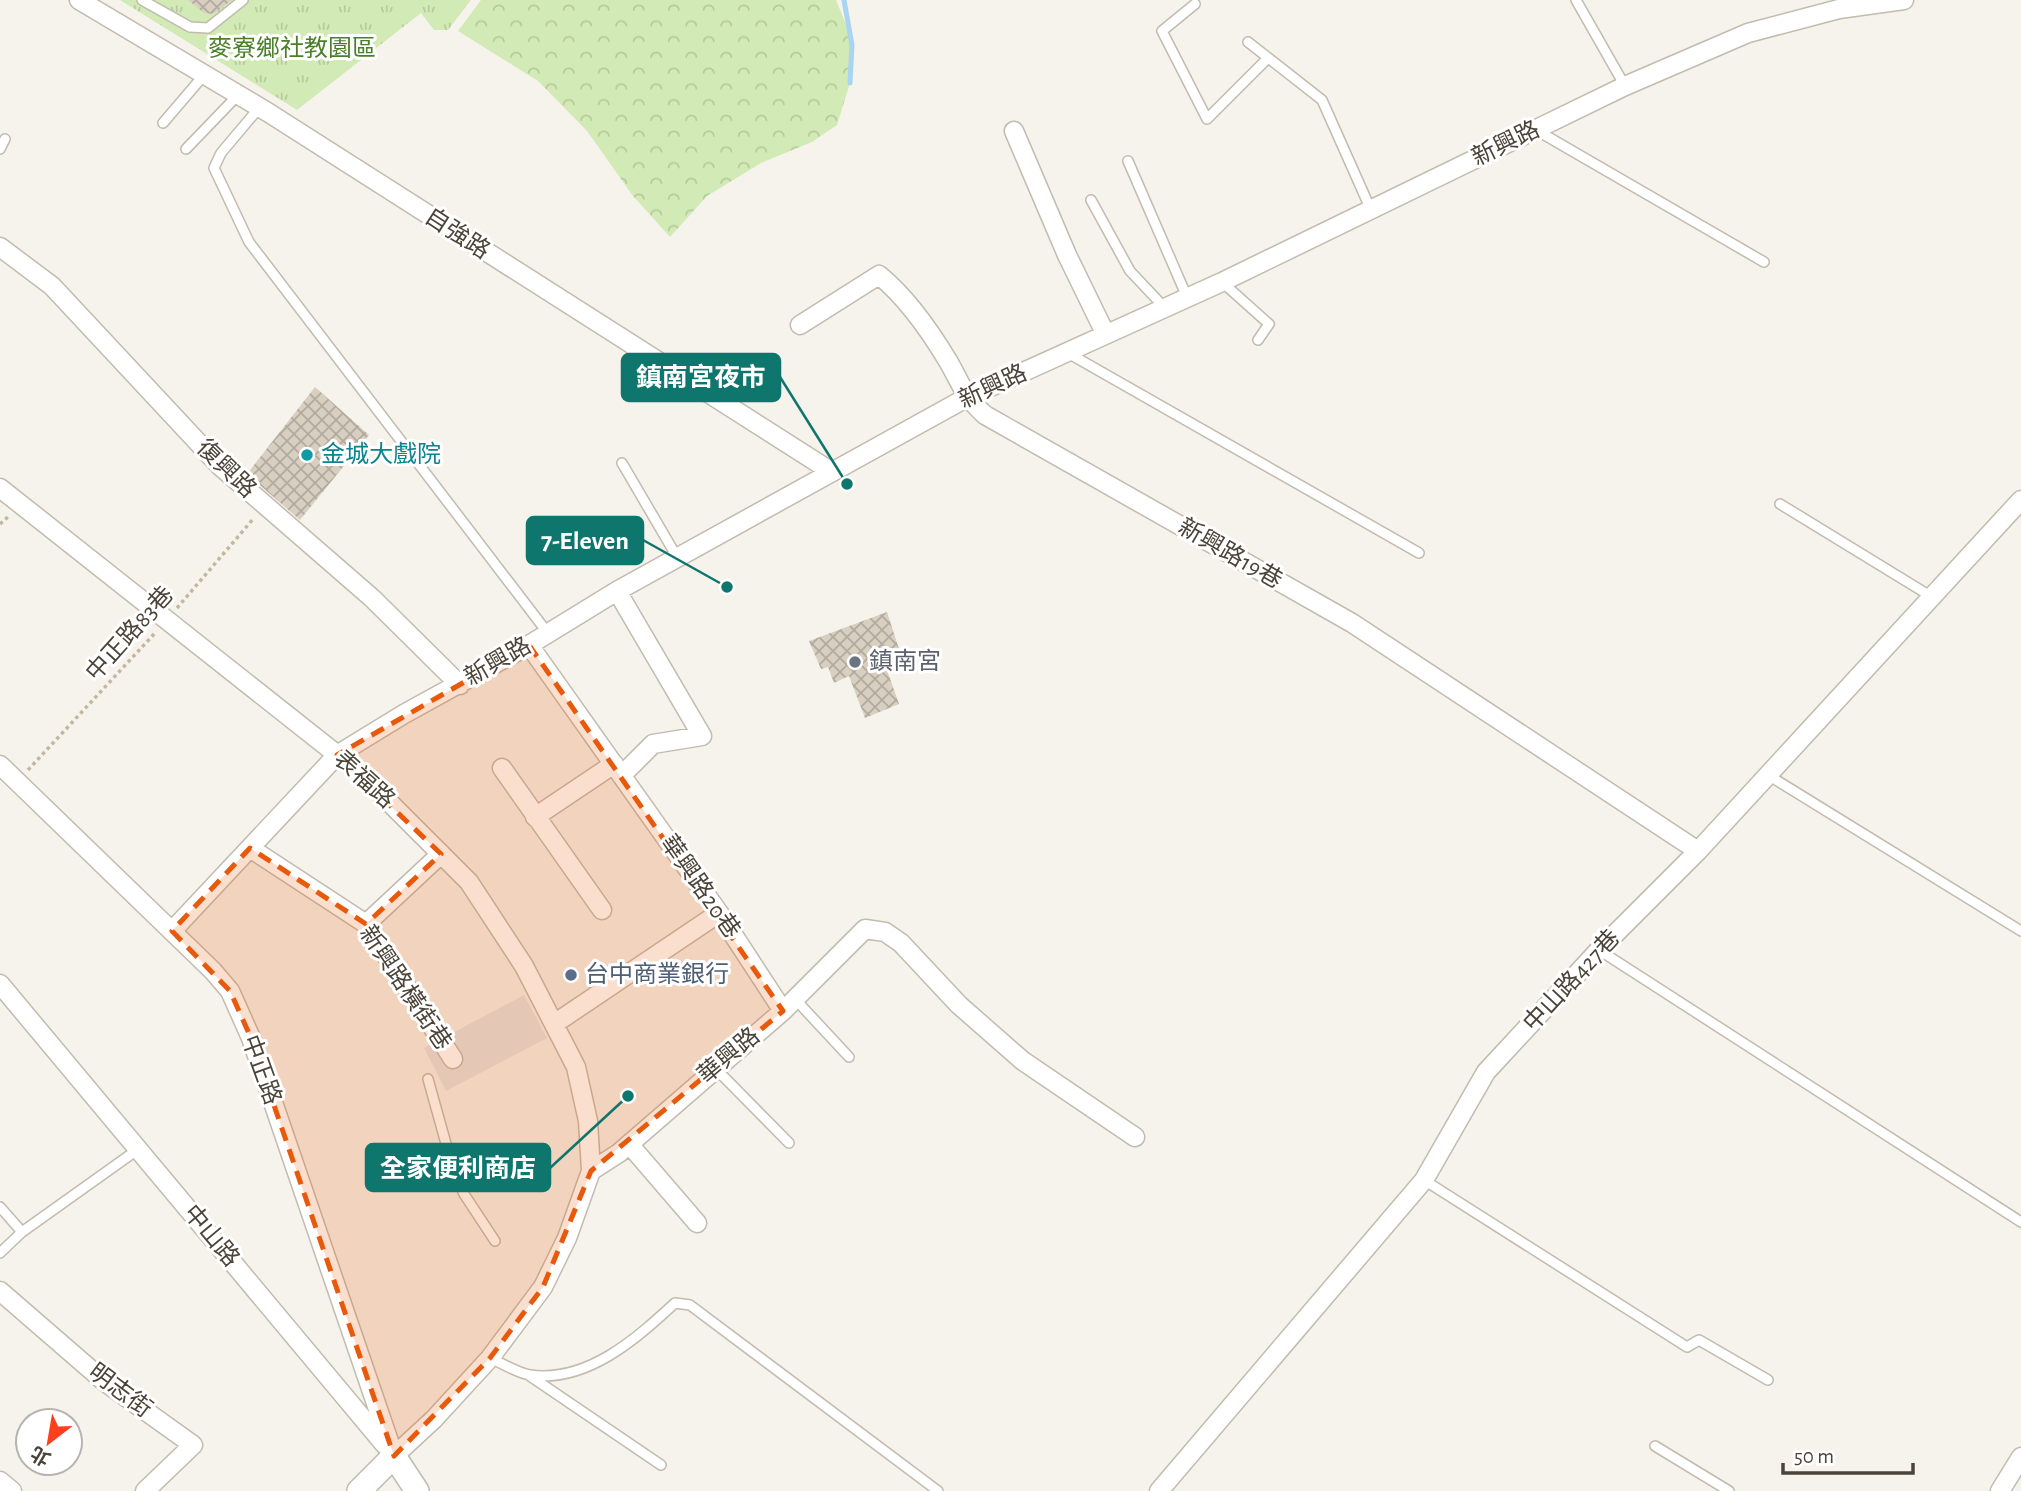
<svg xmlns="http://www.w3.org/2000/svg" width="2021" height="1491" font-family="'Alegreya Sans','Noto Sans TC',sans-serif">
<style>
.grass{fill:url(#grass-tufts)}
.forest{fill:url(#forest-crowns)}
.parking{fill:#e5e3e0}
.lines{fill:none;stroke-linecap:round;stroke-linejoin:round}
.stream{stroke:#a9d4f2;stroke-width:5}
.building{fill:url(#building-cross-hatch)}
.service-casing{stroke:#c2bbae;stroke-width:12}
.minor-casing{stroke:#c2bbae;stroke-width:21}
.tertiary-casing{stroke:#c2bbae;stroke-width:26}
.path{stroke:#c4b79f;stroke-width:3.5;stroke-dasharray:3.5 3.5;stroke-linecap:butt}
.service{stroke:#fff;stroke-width:9}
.minor{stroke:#fff;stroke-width:18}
.tertiary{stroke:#fff;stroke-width:23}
.marked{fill:#e8590c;fill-opacity:0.2;stroke:#e8590c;stroke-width:5;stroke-dasharray:14 9;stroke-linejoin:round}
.culture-dot{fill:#0f9aa8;stroke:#fff;stroke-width:2.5}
.worship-dot{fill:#6b7280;stroke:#fff;stroke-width:2.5}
.service-dot{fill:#5c6f8a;stroke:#fff;stroke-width:2.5}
.labels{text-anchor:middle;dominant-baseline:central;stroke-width:6;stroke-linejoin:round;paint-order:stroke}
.park-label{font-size:24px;fill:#4a7f2a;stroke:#fff}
.street-label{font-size:24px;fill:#4b4439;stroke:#fff}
.culture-label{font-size:24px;fill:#0d838f;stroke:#fff;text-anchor:start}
.worship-label{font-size:24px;fill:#5b616d;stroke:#fff;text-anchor:start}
.service-label{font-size:24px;fill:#4e5e75;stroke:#fff;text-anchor:start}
.leader{fill:none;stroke:#0f766e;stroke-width:2.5}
.callout-dot{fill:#0f766e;stroke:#fff;stroke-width:2.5}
.callout{fill:#0f766e;stroke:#0f766e;stroke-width:2.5}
.callout-label{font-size:26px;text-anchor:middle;font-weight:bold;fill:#fff}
</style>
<defs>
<pattern id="grass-tufts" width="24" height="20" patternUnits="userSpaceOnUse" patternTransform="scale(1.75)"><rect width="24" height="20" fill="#d2eab5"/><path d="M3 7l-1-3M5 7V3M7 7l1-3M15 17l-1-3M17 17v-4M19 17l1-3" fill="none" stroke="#b6ca9c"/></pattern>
<pattern id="forest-crowns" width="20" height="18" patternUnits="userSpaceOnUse" patternTransform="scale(1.75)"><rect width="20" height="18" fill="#d2eab5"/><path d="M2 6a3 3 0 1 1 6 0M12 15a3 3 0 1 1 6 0" fill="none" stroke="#b6ca9c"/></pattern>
<pattern id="building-cross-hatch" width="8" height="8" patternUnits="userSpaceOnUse" patternTransform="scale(1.75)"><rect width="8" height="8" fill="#d8cfc1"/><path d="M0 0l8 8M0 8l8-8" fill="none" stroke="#b1aa9e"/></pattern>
</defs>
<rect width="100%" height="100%" fill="#f6f3ec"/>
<path class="grass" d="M120,0H471L448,30H434L421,13L297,110Z"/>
<path class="forest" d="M481,0H836L851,37L850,83L837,125L812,142L761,163L707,196L670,237L633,196L587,131L538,81L458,31Z"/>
<path class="parking" d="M524,995L547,1038L446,1091L424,1048Z"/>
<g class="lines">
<path class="stream" d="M844,0L852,45L850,83"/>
</g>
<path class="building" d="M188,0H232L213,14L204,13Z
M315,387L369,435L300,520L247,474Z
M887,612L900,652L891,657L895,667L888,673L899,704L865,718L849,676L834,683L828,667L821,669L809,641Z"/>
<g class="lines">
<defs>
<path id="service" d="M142,0L190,27L208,28L243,0
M1576,0L1625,86
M1195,4L1162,31L1207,119L1268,58
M1248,42L1322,100L1371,210
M259,108L221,153L214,168L249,242L547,632
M163,123L204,75
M1536,130L1764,262
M0,149L5,139
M186,149L238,95
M1128,161L1187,297
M1091,200L1130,271L1164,307
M1222,282L1269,324L1258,340
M1068,353L1419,553
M622,463L677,557
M1780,504L1932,597
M1768,775L2021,931
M1599,950L2021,1222
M795,999L849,1057
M715,1068L789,1143
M428,1079L450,1158L464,1194L495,1241
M1424,1180L1687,1347L1699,1340L1768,1380
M0,1207L22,1232
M0,1253L22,1232L137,1150
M490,1358C502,1363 517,1373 530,1375C587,1383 636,1339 675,1303L690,1305L938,1491
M530,1376L661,1465
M1655,1446L1729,1491"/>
<path id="minor" d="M79,0L269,113L832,472
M1014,131L1067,255L1105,333
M0,247L52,286L220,466L372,598L460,685
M800,325L879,275C906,297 930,331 948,361C962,385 963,395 985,415L1352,623L1698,851
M0,488L359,772L469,882L524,966L576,1067L588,1121L591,1171
M617,591L702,736L653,744L622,775
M529,645L719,913L783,1011
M0,765L213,971L230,991L251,1038L394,1456
M502,768L602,910
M535,817L614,764
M250,848L366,924L453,1059
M366,924L441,854
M172,931L337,755L404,714L529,645L617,591L966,398L1222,282L1625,86L1748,33L1839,9L1904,0
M0,984L385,1445
M554,1024L719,913
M629,1144L697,1223
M0,1291L105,1382L193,1445L145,1491
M394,1456L434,1419L490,1358L543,1287L567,1238L591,1171L619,1153L783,1011L865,929L885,932L901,943L959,1005L1023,1061L1135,1137
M0,1481L12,1491
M1159,1491L1424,1180L1486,1072L1599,950L1698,851L2021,500
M2000,1491L2021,1457"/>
<path id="tertiary" d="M359,1491L394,1456L417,1491"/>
</defs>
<use href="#service" class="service-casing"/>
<use href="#minor" class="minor-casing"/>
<use href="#tertiary" class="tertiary-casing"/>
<path class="path" d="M0,524L9,516
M177,608L254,518
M28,770L156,632"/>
<use href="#service" class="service"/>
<use href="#minor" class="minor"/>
<use href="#tertiary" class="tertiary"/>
</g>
<path class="marked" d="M529,645L783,1011L591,1171L543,1287L490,1358L394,1456L251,1038L230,991L172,931L250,848L366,924L441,854L337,755Z"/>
<circle class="culture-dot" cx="307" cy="455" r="7"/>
<circle class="worship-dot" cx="855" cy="662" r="7"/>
<circle class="service-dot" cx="571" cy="975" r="7"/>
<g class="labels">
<g class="park-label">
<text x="292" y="49">麥寮鄉社教園區</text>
</g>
<g class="street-label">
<text transform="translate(1506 144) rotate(-26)">新興路</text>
<text transform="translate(457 234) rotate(33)">自強路</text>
<text transform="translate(993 387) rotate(-25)">新興路</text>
<text transform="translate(226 469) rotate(44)">復興路</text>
<text transform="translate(1230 554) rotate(30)">新興路19巷</text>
<text transform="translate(130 634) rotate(-48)">中正路83巷</text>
<text transform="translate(498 662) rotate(-30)">新興路</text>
<text transform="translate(364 780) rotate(42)">表福路</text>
<text transform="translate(700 887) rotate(55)">華興路20巷</text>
<text transform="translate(1572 981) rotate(-47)">中山路427巷</text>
<text transform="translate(405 988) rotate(56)">新興路橫街巷</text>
<text transform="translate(729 1056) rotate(-40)">華興路</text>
<text transform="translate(261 1070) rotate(70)">中正路</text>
<text transform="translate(211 1236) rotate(50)">中山路</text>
<text transform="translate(120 1391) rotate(37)">明志街</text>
</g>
<g class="culture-label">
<text x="321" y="455">金城大戲院</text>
</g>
<g class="worship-label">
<text x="869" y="662">鎮南宮</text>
</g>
<g class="service-label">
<text x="585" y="975">台中商業銀行</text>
</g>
</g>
<path class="leader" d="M847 484L780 377M727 587L643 540M628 1096L550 1168"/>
<g class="callout-dot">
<circle cx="847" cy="484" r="7"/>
<circle cx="727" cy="587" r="7"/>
<circle cx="628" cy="1096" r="7"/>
</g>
<g class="callout">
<rect x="622" y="354" width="158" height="47" rx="7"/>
<rect x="527" y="517" width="116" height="47" rx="7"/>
<rect x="366" y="1144" width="184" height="47" rx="7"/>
</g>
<g class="callout-label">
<text x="701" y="386">鎮南宮夜市</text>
<text x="585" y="549">7-Eleven</text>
<text x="458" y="1177">全家便利商店</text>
</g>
<g transform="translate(49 1442) rotate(211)"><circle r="33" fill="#ffffff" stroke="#b7b4b0" stroke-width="2"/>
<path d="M0-5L12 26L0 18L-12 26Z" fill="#fc3f1d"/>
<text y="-10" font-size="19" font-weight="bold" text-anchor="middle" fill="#4b4439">北</text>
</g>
<path d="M1783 1463v10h130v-10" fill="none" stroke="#4b4439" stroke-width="3.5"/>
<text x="1794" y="1463" font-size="21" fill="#4b4439" stroke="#ffffff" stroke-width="5" paint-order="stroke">50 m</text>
</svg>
